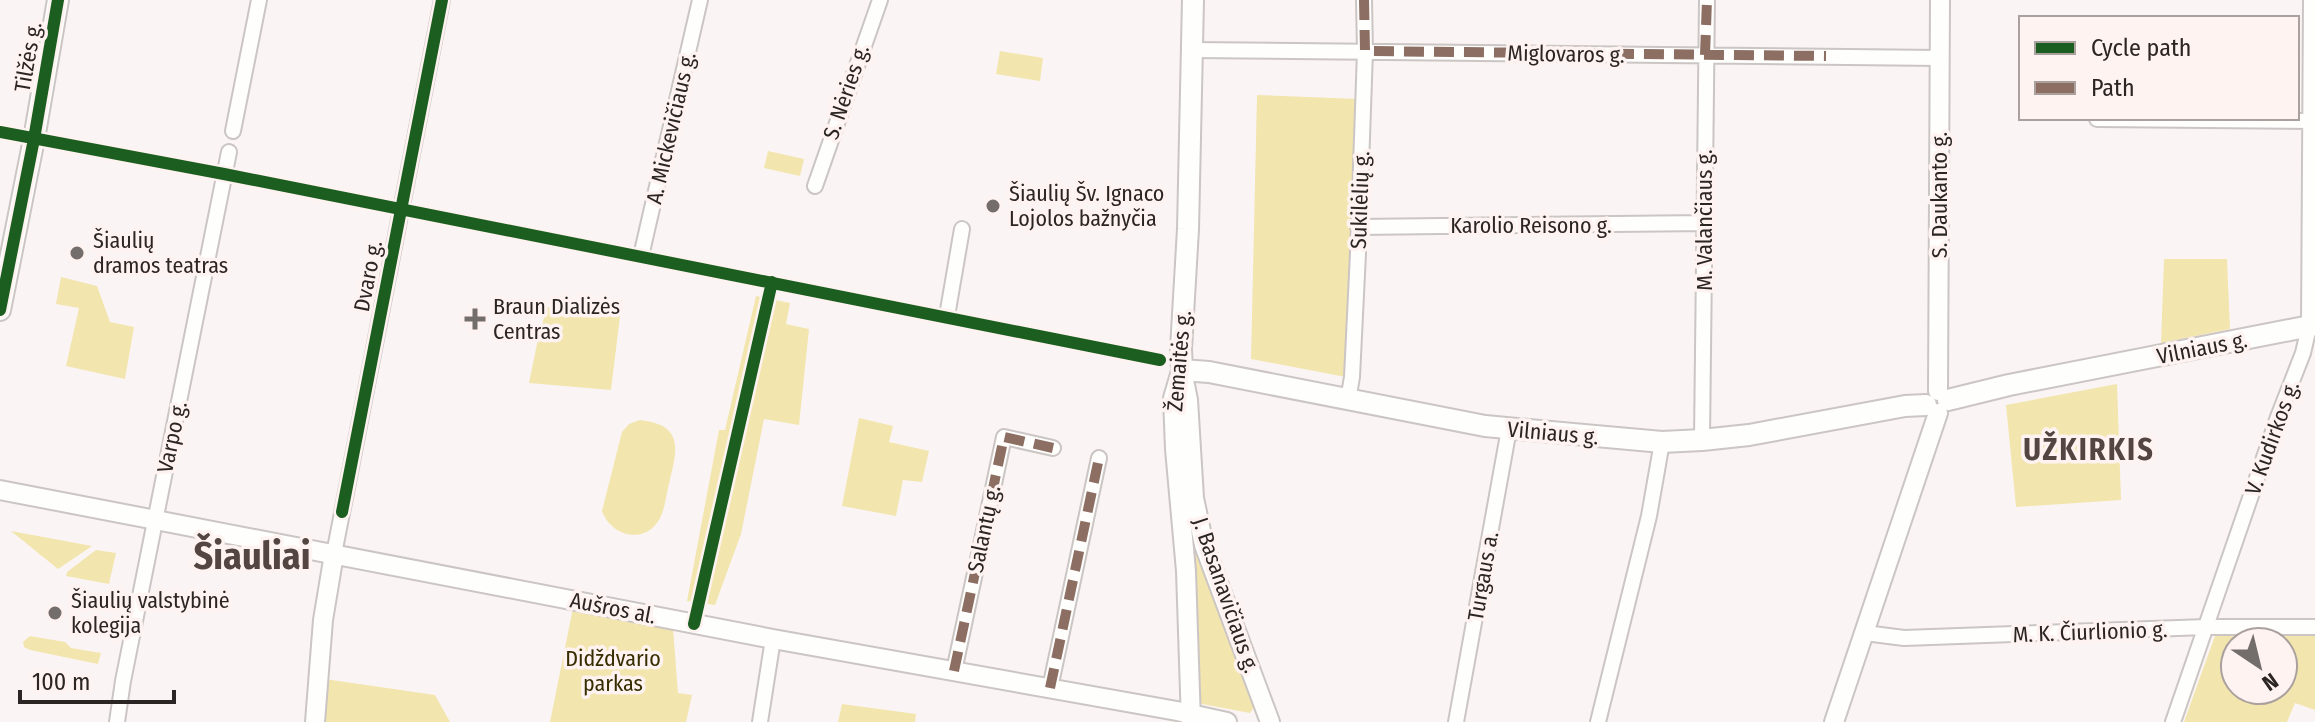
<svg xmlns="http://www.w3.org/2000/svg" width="2315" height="722" font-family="'Fira Sans Condensed',sans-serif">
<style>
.green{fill:#f3e5ae;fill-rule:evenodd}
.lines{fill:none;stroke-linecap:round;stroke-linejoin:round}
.minor-casing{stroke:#cbc5c4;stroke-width:18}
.major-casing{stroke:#cbc5c4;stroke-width:22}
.highway-casing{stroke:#cbc5c4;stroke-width:24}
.minor{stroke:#fefefd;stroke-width:14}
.major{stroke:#fefefd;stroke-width:18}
.highway{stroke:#fefefd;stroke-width:20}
.quiet{stroke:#8d6e63;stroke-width:10;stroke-dasharray:20 10;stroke-linecap:butt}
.cycleway-casing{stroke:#fef3f0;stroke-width:17}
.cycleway{stroke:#1b5e20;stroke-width:12}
.poi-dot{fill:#736e6c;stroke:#fef3f0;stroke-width:3}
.labels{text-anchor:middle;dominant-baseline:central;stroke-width:7;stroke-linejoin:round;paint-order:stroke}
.street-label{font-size:22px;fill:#2b2523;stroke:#fef3f0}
.poi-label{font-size:22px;fill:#2b2523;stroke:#fef3f0;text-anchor:start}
.park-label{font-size:22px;fill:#362d00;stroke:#fef3f0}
.district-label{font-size:30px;font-weight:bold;letter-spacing:2px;fill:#534541;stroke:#fef3f0}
.town-label{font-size:38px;font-weight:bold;fill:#534541;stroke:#fef3f0}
</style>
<rect width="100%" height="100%" fill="#faf5f4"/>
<path class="green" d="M1000,51L1043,58L1040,81L996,74Z
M1257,95L1358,99L1346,377L1251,359Z
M768,151L804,159L800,176L764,168Z
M2164,259H2227L2230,329L2161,343Z
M61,277L97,286L110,322L134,327L125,379L66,366L79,308L56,304Z
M756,296L790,303L786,324L809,329L799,425L764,419L741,534L715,605L687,601L719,430H725Z
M622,300L611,390L529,383L538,339L547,307L599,317L603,305Z
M2117,384L2121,500L2016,507L2006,405Z
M859,418L893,426L889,442L929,451L922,482L903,480L896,516L842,506Z
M640,420C685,425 677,450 669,484C666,495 665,510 659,520C644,545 611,536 602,511L622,432L629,424Z
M11,531L92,546L58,569Z
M1196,545L1255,706L1250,713L1202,704L1197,697L1193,546Z
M96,550L116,553L109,584L66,576L67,572Z
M573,608L673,628L678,693L692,695L686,722H550Z
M2216,633L2315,634V710L2295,703L2287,722H2184ZM2235,642H2283V690H2235Z
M30,636L65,642L71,648L101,653L98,664L30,650L24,647L23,642Z
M318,678L435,695L450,722H315Z
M842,704L916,714L915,722H838Z"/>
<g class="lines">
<defs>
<path id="minor" d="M1192,50L1940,58
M2097,119L2310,121
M233,131L259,0
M815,186L880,0
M1358,227L1704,223
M641,256L700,0
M947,316L962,229
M1348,400L1352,377L1358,253L1365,51L1364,0
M1702,440L1707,0
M334,554L442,0
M1865,633L1904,638L2206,627H2315
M954,671L1004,437L1053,448
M1050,688L1099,458
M117,722L123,681L229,152
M760,722L773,639
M1456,722L1509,429
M1598,722L1649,516L1662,442
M2173,722L2278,417L2303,353L2309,327L2311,0"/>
<path id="major" d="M1182,370L1188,400L1194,498L1204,545L1270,722
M1181,371L1173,398L1175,449L1186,571L1191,722
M1938,391L1940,0
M0,490L773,639L1177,711L1227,722
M315,722L323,620L334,554
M1834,722L1938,413"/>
<path id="highway" d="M1193,0L1188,229L1181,349L1182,370L1209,372L1485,426L1662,442L1702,440L1749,435L1905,406L1926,405
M0,310L34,139L58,0
M1948,400L2009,385L2315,325"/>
</defs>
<use href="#minor" class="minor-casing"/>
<use href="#major" class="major-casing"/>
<use href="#highway" class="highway-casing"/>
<use href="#minor" class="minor"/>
<use href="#major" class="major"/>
<use href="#highway" class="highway"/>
<path class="quiet" d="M1364,0L1365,51L1826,56
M1705,55L1707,0
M954,671L1004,437L1053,448
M1050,688L1099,458"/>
<defs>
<path id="cycleway" d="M0,132L224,174L1160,360
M0,310L34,139L58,0
M342,512L442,0
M694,624L772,282"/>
</defs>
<use href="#cycleway" class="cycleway-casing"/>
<use href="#cycleway" class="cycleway"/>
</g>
<g class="poi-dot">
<circle cx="993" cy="206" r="8"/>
<circle cx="77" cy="253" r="8"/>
<path d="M471 307h8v8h8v8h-8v8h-8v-8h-8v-8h8z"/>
<circle cx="55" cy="613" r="8"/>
</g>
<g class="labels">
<g class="street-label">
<text transform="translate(1566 54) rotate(1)">Miglovaros g.</text>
<text transform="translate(28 57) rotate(-80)">Tilžės g.</text>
<text transform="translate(846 92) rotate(-71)">S. Nėries g.</text>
<text transform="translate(671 128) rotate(-77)">A. Mickevičiaus g.</text>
<text transform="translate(1939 195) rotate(-90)">S. Daukanto g.</text>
<text transform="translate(1360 200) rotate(-88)">Sukilėlių g.</text>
<text transform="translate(1704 220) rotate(-90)">M. Valančiaus g.</text>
<text x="1531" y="225">Karolio Reisono g.</text>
<text transform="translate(368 276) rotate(-79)">Dvaro g.</text>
<text transform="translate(2202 348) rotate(-11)">Vilniaus g.</text>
<text transform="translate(1179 361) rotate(-85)">Žemaitės g.</text>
<text transform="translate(1553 433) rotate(5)">Vilniaus g.</text>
<text transform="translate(172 437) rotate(-78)">Varpo g.</text>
<text transform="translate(2272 438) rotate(-70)">V. Kudirkos g.</text>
<text transform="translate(984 529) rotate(-78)">Salantų g.</text>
<text transform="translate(1483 576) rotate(-80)">Turgaus a.</text>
<text transform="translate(1226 595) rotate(71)">J. Basanavičiaus g.</text>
<text transform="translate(613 608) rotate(11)">Aušros al.</text>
<text transform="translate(2090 632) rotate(-2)">M. K. Čiurlionio g.</text>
</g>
<g class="poi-label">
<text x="1009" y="193">Šiaulių Šv. Ignaco<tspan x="1009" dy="25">Lojolos bažnyčia</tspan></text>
<text x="93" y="240">Šiaulių<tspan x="93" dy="25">dramos teatras</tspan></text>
<text x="493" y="306">Braun Dializės<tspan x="493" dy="25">Centras</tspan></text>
<text x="71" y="600">Šiaulių valstybinė<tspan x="71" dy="25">kolegija</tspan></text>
</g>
<g class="park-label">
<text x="613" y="658">Didždvario<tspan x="613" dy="25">parkas</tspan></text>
</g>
<g class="district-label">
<text x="2089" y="450">UŽKIRKIS</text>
</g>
<g class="town-label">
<text x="252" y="556">Šiauliai</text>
</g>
</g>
<rect x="2019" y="16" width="280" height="104" fill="#fef3f0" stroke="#aaa19e" stroke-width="2"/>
<rect x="2035" y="42" width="40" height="12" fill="#1b5e20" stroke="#aaa19e" stroke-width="2"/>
<text x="2091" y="56" font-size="24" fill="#2b2523">Cycle path</text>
<rect x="2035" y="82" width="40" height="12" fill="#8d6e63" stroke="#aaa19e" stroke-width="2"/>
<text x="2091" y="96" font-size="24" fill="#2b2523">Path</text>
<g transform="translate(2259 666) rotate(145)"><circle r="38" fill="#fef3f0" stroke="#aaa19e" stroke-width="2"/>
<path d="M0-6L14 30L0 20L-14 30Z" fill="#736e6c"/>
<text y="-12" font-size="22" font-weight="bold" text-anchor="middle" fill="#2b2523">N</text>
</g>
<path d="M20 690v12h154v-12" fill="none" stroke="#2b2523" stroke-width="4"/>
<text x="32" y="690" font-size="24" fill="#2b2523" stroke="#fef3f0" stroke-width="6" paint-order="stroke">100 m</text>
</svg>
